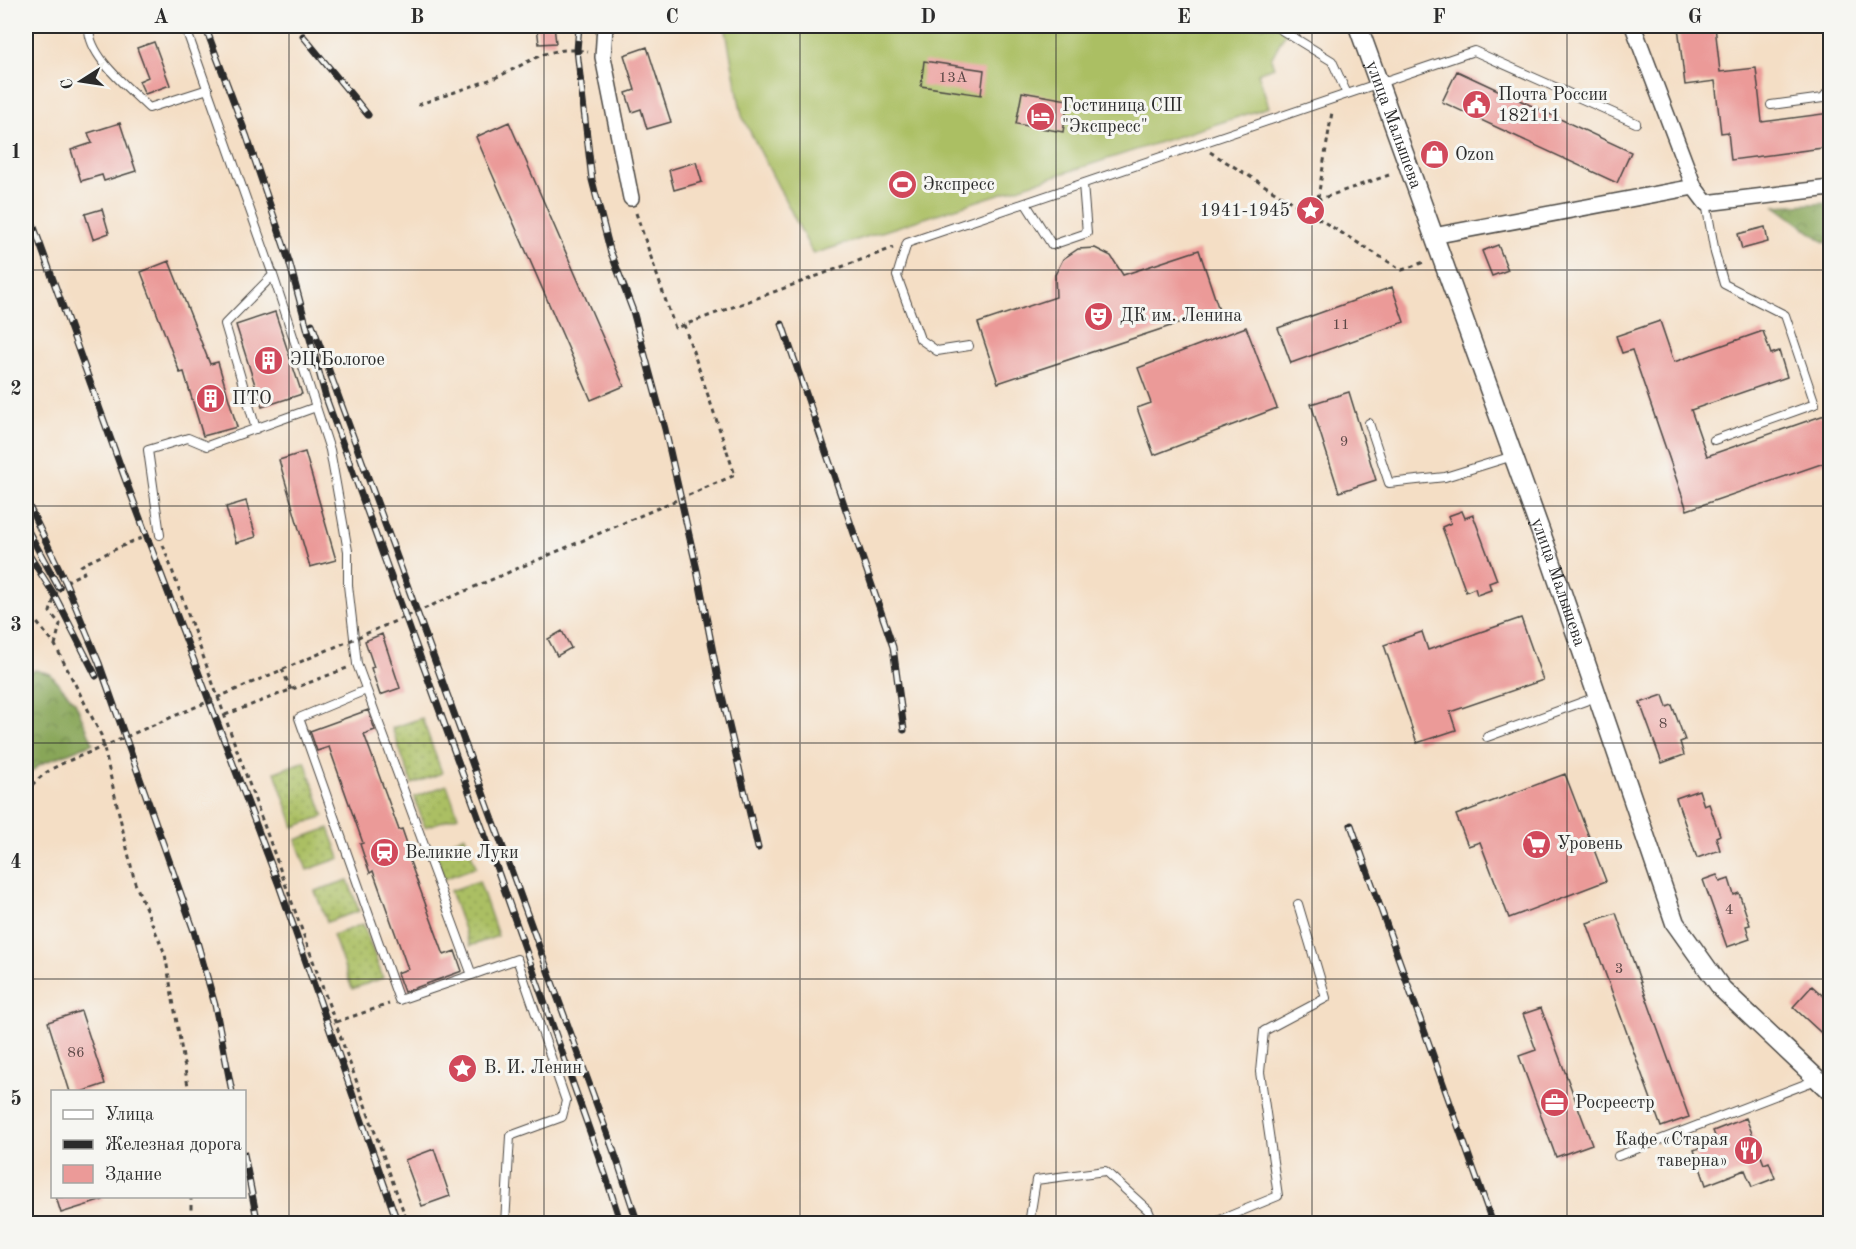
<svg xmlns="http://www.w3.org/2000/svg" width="1856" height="1249" font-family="'Old Standard TT',serif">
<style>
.grass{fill:url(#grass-dots);stroke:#6b7547;stroke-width:1.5}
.forest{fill:url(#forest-crowns);stroke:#5a6842;stroke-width:1.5}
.pitch{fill:#abbf63;stroke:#6b7547;stroke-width:1.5}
.building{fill:#eb9a98}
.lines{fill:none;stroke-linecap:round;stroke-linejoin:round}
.service-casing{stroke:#494642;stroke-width:10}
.minor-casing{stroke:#494642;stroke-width:18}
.tertiary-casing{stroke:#494642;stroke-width:21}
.path{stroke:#494642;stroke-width:3;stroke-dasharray:4.5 4.5;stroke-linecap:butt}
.service{stroke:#fff;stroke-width:8}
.minor{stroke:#fff;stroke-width:15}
.tertiary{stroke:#fff;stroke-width:18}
.rail-casing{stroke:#2b2b2b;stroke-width:7}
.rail{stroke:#f6f6f2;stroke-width:4.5;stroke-dasharray:14;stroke-linecap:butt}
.path-bridge{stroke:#494642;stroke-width:3;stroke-dasharray:4.5 4.5;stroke-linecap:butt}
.grid{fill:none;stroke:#2b2b2b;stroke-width:1.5;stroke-opacity:0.55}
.labels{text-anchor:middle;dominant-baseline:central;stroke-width:6;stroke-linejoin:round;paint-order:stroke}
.number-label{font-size:15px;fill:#5b4746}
.poi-label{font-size:18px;fill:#2b2b2b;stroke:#f6f6f2;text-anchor:start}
.street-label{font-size:18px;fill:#2b2b2b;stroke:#f6f6f2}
.neatline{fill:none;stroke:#2b2b2b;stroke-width:2}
.grid-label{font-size:20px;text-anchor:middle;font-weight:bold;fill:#2b2b2b}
</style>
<defs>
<pattern id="grass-dots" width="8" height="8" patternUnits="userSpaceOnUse" patternTransform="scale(1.5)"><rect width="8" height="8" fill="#abbf63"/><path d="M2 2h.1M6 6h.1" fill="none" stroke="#8b9b52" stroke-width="1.8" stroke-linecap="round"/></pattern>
<pattern id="forest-crowns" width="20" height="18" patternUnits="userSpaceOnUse" patternTransform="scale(1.5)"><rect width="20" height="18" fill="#88a659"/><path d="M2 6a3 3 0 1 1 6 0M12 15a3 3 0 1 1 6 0" fill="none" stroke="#6f874a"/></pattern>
</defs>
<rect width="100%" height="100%" fill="#f6f6f2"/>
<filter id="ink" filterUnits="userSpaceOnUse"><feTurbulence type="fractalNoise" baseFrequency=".0167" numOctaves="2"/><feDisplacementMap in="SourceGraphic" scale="12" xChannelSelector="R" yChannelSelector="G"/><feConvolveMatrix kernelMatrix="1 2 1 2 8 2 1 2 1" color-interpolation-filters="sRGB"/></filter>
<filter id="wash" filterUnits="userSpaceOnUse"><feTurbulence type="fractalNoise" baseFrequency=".008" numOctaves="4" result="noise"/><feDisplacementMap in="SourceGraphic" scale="24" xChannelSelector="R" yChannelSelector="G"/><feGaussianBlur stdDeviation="1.35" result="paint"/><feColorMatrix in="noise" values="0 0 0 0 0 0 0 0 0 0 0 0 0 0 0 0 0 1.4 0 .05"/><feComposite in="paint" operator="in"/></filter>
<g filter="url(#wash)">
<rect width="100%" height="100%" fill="#f4dec5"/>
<path class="grass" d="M422,718L442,773L412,784L392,728Z
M305,761L324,816L294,827L275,772Z
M447,785L458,816L425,827L414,797Z
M329,828L340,858L307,870L296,840Z
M465,836L476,867L444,879L433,848Z
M348,880L359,911L327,922L315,891Z
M479,881L498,936L470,946L450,891Z
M363,924L383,978L352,989L333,935Z"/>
<path class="forest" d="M1830,203V243L1824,242L1775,206Z
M35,670L50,674L75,702L93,743L41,764L26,776V715L29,713L26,707V675Z"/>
<path class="pitch" d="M725,26H1289L1271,59L1274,67L1258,73L1269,107L813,254L742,116Z"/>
<g id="blocks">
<path class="building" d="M537,26H554L556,43L539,44Z
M1678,26H1715L1720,72L1756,68L1762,122L1830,113V147L1731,160L1728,132L1721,133L1715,81L1685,85Z
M154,42L170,85L145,94L139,81L148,77L137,48Z
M647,47L671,122L647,129L641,109L632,112L626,93L635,90L624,55Z
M924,61L984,70L981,95L921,86Z
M1457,71L1631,152L1617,183L1442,102Z
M1022,92L1068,100L1063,132L1016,124Z
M509,122L624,386L591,400L476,137Z
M120,123L136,171L104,181L102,175L81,181L71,150L92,143L88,133Z
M696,162L702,182L674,190L669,170Z
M102,209L109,233L93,239L85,214Z
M1765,227L1768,242L1742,249L1738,234Z
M1498,245L1508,270L1492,276L1482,251Z
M1095,248L1111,256L1123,275L1199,250L1219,310L998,383L978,323L1056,297L1055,275L1063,259L1078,249Z
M169,261L210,364L218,362L237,427L203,436L184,372L180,373L141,272Z
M1392,287L1404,322L1291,363L1278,328Z
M275,312L302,394L262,407L236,325Z
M1660,321L1674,362L1763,331L1771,354L1779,351L1787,377L1691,410L1707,456L1830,413V461L1687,510L1632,350L1622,353L1616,336Z
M1246,327L1277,408L1154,455L1137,408L1151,403L1138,368Z
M1349,392L1376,480L1339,492L1311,404Z
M305,452L336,560L310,567L279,460Z
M246,501L256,537L236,543L226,507Z
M1462,511L1465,518L1473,515L1497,580L1489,583L1491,590L1477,595L1475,588L1466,592L1442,527L1451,523L1448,516Z
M1521,618L1543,680L1450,712L1456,730L1417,743L1384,645L1422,632L1428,650Z
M562,631L571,648L557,656L548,639Z
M382,634L400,688L380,695L371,668L374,667L365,641Z
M1663,695L1667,707L1672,705L1685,740L1680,742L1684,755L1662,763L1640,703Z
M368,710L375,730L364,734L399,830L402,829L412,858L409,859L444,955L455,951L462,971L404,992L397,973L408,969L373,871L370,873L365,859L360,844L363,843L329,747L317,751L310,731Z
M1565,774L1606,881L1509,918L1480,842L1468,846L1456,815Z
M1699,790L1704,806L1709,804L1720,835L1716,837L1720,850L1697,858L1676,798Z
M1717,875L1720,882L1729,879L1734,895L1739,893L1750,925L1746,926L1750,939L1727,947L1703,880Z
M1616,913L1689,1117L1661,1127L1587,923Z
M1812,986L1830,1002V1041L1793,1007Z
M1541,1008L1592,1144L1556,1157L1519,1056L1536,1050L1523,1014Z
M81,1011L105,1084L81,1092H70L48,1022Z
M1746,1118L1764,1164L1769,1162L1775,1178L1752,1187L1745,1170L1706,1185L1694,1150L1717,1141L1713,1131Z
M434,1149L450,1196L422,1206L405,1160Z
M56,1197H103V1200L61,1213Z"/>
</g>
</g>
<g filter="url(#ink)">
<use href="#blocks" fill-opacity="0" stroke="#494642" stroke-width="1.5"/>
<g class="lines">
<defs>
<path id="service" d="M89,26C87,56 128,87 149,108L208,89
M185,26L273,275L330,450L348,551V585L357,664L472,975L517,959L566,1101L562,1117L510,1136L505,1224
M1275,26L1332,61L1347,94
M1771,105L1823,98L1830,89
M1706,203L1715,253L1724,284L1785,315L1815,404L1714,440
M1026,204L1052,245L1087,233L1083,184
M969,346L937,351L920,339L897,276L907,243L1474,51L1636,123
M1369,423L1389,483L1445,477L1513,456
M256,429L225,324L273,275
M160,535L148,450L188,438L207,446L316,407
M366,690L299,718L399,1000L472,975
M1487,737L1596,697
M1618,1156L1816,1080
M1029,1224L1036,1180L1105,1171L1148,1210L1154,1224
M1210,1224L1278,1196L1260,1072L1264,1031L1326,998L1298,904"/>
<path id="minor" d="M605,26L603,57L631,198
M1633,26L1694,187L1706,203L1830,188
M1433,236L1694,187"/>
<g id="tertiary">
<path id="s1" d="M1358,26L1549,555L1675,923L1722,989L1830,1091"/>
</g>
</defs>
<use href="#service" class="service-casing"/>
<use href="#minor" class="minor-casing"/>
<use href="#tertiary" class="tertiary-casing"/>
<path class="path" d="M418,105C442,96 468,88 492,79C528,65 546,43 588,52
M1210,152L1402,270L1424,262
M1317,200L1389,175
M636,213L675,328L684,325
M1315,216L1332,112
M726,448L684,325L893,248
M163,545L408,1224
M26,609L55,645L101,735L135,883L165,954L189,1092
M55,645L60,624L50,612C57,587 60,583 84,573L81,566L86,563L133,541L149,536
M282,669L291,690
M225,715L347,668
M26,792C45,768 65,762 93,751
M336,1022L389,1004
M191,1196V1224"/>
<use href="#service" class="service"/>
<use href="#minor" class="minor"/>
<use href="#tertiary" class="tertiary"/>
<defs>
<path id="rail" d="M205,26L247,137L289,261L326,398L496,866L606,1177L621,1224
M579,26L577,50L592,180L610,250L633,311L665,429L697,570L719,683L758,848
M303,36L368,115
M26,205L124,476L280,888L398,1224
M312,324L618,1163L638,1224
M782,324L893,647L904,730
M26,500L65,581L99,663L194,931L215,1005L232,1092
M26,527L59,588
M26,550L55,596L96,676
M1351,825L1493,1224
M244,1154L258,1224"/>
</defs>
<use href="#rail" class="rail-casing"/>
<use href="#rail" class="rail"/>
<path class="path-bridge" d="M93,751L735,475L726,448"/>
</g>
</g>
<path class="grid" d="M289,26V1224M544,26V1224M800,26V1224M1056,26V1224M1312,26V1224M1567,26V1224M26,270H1830M26,506H1830M26,743H1830M26,979H1830"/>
<defs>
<symbol id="civic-disc" viewBox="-11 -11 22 22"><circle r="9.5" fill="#d1495b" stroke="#f6f6f2"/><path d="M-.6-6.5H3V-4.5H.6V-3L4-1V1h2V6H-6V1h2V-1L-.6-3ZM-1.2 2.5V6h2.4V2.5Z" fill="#fff"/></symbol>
<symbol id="hotel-disc" viewBox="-11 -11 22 22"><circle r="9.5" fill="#d1495b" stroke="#f6f6f2"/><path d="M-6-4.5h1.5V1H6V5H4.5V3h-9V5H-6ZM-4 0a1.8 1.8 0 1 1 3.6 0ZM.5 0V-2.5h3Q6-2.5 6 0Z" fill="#fff"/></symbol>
<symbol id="shop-disc" viewBox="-11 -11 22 22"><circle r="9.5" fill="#d1495b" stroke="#f6f6f2"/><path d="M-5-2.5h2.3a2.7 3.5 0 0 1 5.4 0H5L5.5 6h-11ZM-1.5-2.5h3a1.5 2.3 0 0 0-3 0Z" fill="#fff"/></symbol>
<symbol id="stadium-disc" viewBox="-11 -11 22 22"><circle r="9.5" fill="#d1495b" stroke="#f6f6f2"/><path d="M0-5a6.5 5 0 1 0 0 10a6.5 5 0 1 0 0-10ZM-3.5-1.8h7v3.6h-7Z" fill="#fff"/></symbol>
<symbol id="sight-disc" viewBox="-11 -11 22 22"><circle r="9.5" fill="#d1495b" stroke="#f6f6f2"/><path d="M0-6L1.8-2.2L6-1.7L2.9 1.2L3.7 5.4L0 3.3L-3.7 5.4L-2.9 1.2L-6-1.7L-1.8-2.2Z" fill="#fff"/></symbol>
<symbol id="theatre-disc" viewBox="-11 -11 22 22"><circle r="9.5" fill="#d1495b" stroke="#f6f6f2"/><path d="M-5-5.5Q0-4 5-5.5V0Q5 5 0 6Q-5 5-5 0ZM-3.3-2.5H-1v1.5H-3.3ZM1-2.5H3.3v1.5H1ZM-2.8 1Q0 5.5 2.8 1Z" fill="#fff"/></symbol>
<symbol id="building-disc" viewBox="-11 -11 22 22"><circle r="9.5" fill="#d1495b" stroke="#f6f6f2"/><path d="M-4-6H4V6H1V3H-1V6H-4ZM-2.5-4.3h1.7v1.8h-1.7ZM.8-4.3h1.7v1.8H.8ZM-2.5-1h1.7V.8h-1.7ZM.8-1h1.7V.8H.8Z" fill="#fff"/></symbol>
<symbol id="supermarket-disc" viewBox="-11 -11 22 22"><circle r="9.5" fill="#d1495b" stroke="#f6f6f2"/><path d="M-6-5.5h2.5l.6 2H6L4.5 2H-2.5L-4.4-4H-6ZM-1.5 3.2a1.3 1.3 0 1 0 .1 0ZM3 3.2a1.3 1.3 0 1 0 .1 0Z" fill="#fff"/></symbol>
<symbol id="station-disc" viewBox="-11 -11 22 22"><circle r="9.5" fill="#d1495b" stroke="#f6f6f2"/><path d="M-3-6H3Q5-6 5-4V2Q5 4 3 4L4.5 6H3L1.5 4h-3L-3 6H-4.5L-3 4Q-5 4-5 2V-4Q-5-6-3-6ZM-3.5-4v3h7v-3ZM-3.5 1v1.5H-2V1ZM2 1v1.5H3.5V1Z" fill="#fff"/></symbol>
<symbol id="office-disc" viewBox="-11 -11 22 22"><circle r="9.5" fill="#d1495b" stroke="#f6f6f2"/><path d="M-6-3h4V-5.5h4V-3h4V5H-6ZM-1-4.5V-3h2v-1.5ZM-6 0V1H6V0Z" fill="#fff"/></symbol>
<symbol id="restaurant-disc" viewBox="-11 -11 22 22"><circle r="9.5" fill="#d1495b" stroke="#f6f6f2"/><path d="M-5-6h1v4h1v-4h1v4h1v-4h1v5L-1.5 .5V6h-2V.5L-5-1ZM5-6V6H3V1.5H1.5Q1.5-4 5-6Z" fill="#fff"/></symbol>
</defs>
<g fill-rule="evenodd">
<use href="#civic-disc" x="1460" y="88" width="33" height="33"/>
<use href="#hotel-disc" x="1024" y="100" width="33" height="33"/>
<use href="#shop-disc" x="1418" y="138" width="33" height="33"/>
<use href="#stadium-disc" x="886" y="168" width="33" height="33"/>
<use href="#sight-disc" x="1294" y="194" width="33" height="33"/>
<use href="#theatre-disc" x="1082" y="300" width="33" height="33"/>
<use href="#building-disc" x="252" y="344" width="33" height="33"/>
<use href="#building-disc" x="194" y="382" width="33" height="33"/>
<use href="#supermarket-disc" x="1520" y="828" width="33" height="33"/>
<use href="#station-disc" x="368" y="836" width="33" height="33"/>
<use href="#sight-disc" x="446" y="1052" width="33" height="33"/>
<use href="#office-disc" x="1538" y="1086" width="33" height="33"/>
<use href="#restaurant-disc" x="1732" y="1134" width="33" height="33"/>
</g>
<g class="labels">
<g class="number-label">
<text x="953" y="78">13А</text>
<text x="1341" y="325">11</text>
<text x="1344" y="442">9</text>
<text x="1663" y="724">8</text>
<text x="1729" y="910">4</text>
<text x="1619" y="969">3</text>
<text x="76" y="1053">86</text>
</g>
<g class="poi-label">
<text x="1498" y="95">Почта России<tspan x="1498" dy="21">182111</tspan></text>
<text x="1062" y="106">Гостиница СШ<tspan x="1062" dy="21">"Экспресс"</tspan></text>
<text x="1455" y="155">Ozon</text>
<text x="923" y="185">Экспресс</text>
<text x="1290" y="211" text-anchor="end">1941-1945</text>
<text x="1120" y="316">ДК им. Ленина</text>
<text x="290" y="360">ЭЦ Бологое</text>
<text x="232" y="399">ПТО</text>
<text x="1557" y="844">Уровень</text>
<text x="405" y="853">Великие Луки</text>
<text x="484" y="1068">В. И. Ленин</text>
<text x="1575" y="1103">Росреестр</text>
<text x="1728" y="1140" text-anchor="end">Кафе «Старая<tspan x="1728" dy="21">таверна»</tspan></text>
</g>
<g class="street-label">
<text stroke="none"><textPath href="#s1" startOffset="105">улица Малышева</textPath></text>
<text stroke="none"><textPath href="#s1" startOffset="591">улица Малышева</textPath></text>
</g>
</g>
<rect width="1856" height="1249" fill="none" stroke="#f6f6f2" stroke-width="66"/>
<rect x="51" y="1090" width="195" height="108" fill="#f6f6f2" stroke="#a5a5a2" stroke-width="1.5"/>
<rect x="63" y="1110" width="30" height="9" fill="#ffffff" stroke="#a5a5a2" stroke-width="1.5"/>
<text x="105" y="1120" font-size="18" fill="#2b2b2b">Улица</text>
<rect x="63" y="1140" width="30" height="9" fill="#2b2b2b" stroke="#a5a5a2" stroke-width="1.5"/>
<text x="105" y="1150" font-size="18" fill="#2b2b2b">Железная дорога</text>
<rect x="63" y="1165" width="30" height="18" fill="#eb9a98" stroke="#a5a5a2" stroke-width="1.5"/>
<text x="105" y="1180" font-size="18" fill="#2b2b2b">Здание</text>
<g transform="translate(81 81) rotate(258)" stroke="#f6f6f2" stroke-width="4.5" paint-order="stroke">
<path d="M0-4.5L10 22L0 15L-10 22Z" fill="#2b2b2b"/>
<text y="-9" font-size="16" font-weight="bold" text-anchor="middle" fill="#2b2b2b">С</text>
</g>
<rect x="33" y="33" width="1790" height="1183" class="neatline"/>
<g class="grid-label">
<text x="161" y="23">A</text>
<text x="417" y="23">B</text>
<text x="672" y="23">C</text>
<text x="928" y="23">D</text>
<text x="1184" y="23">E</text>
<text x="1439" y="23">F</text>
<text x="1695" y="23">G</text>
<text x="16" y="158">1</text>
<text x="16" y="395">2</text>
<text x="16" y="631">3</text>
<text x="16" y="868">4</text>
<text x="16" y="1105">5</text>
</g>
</svg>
